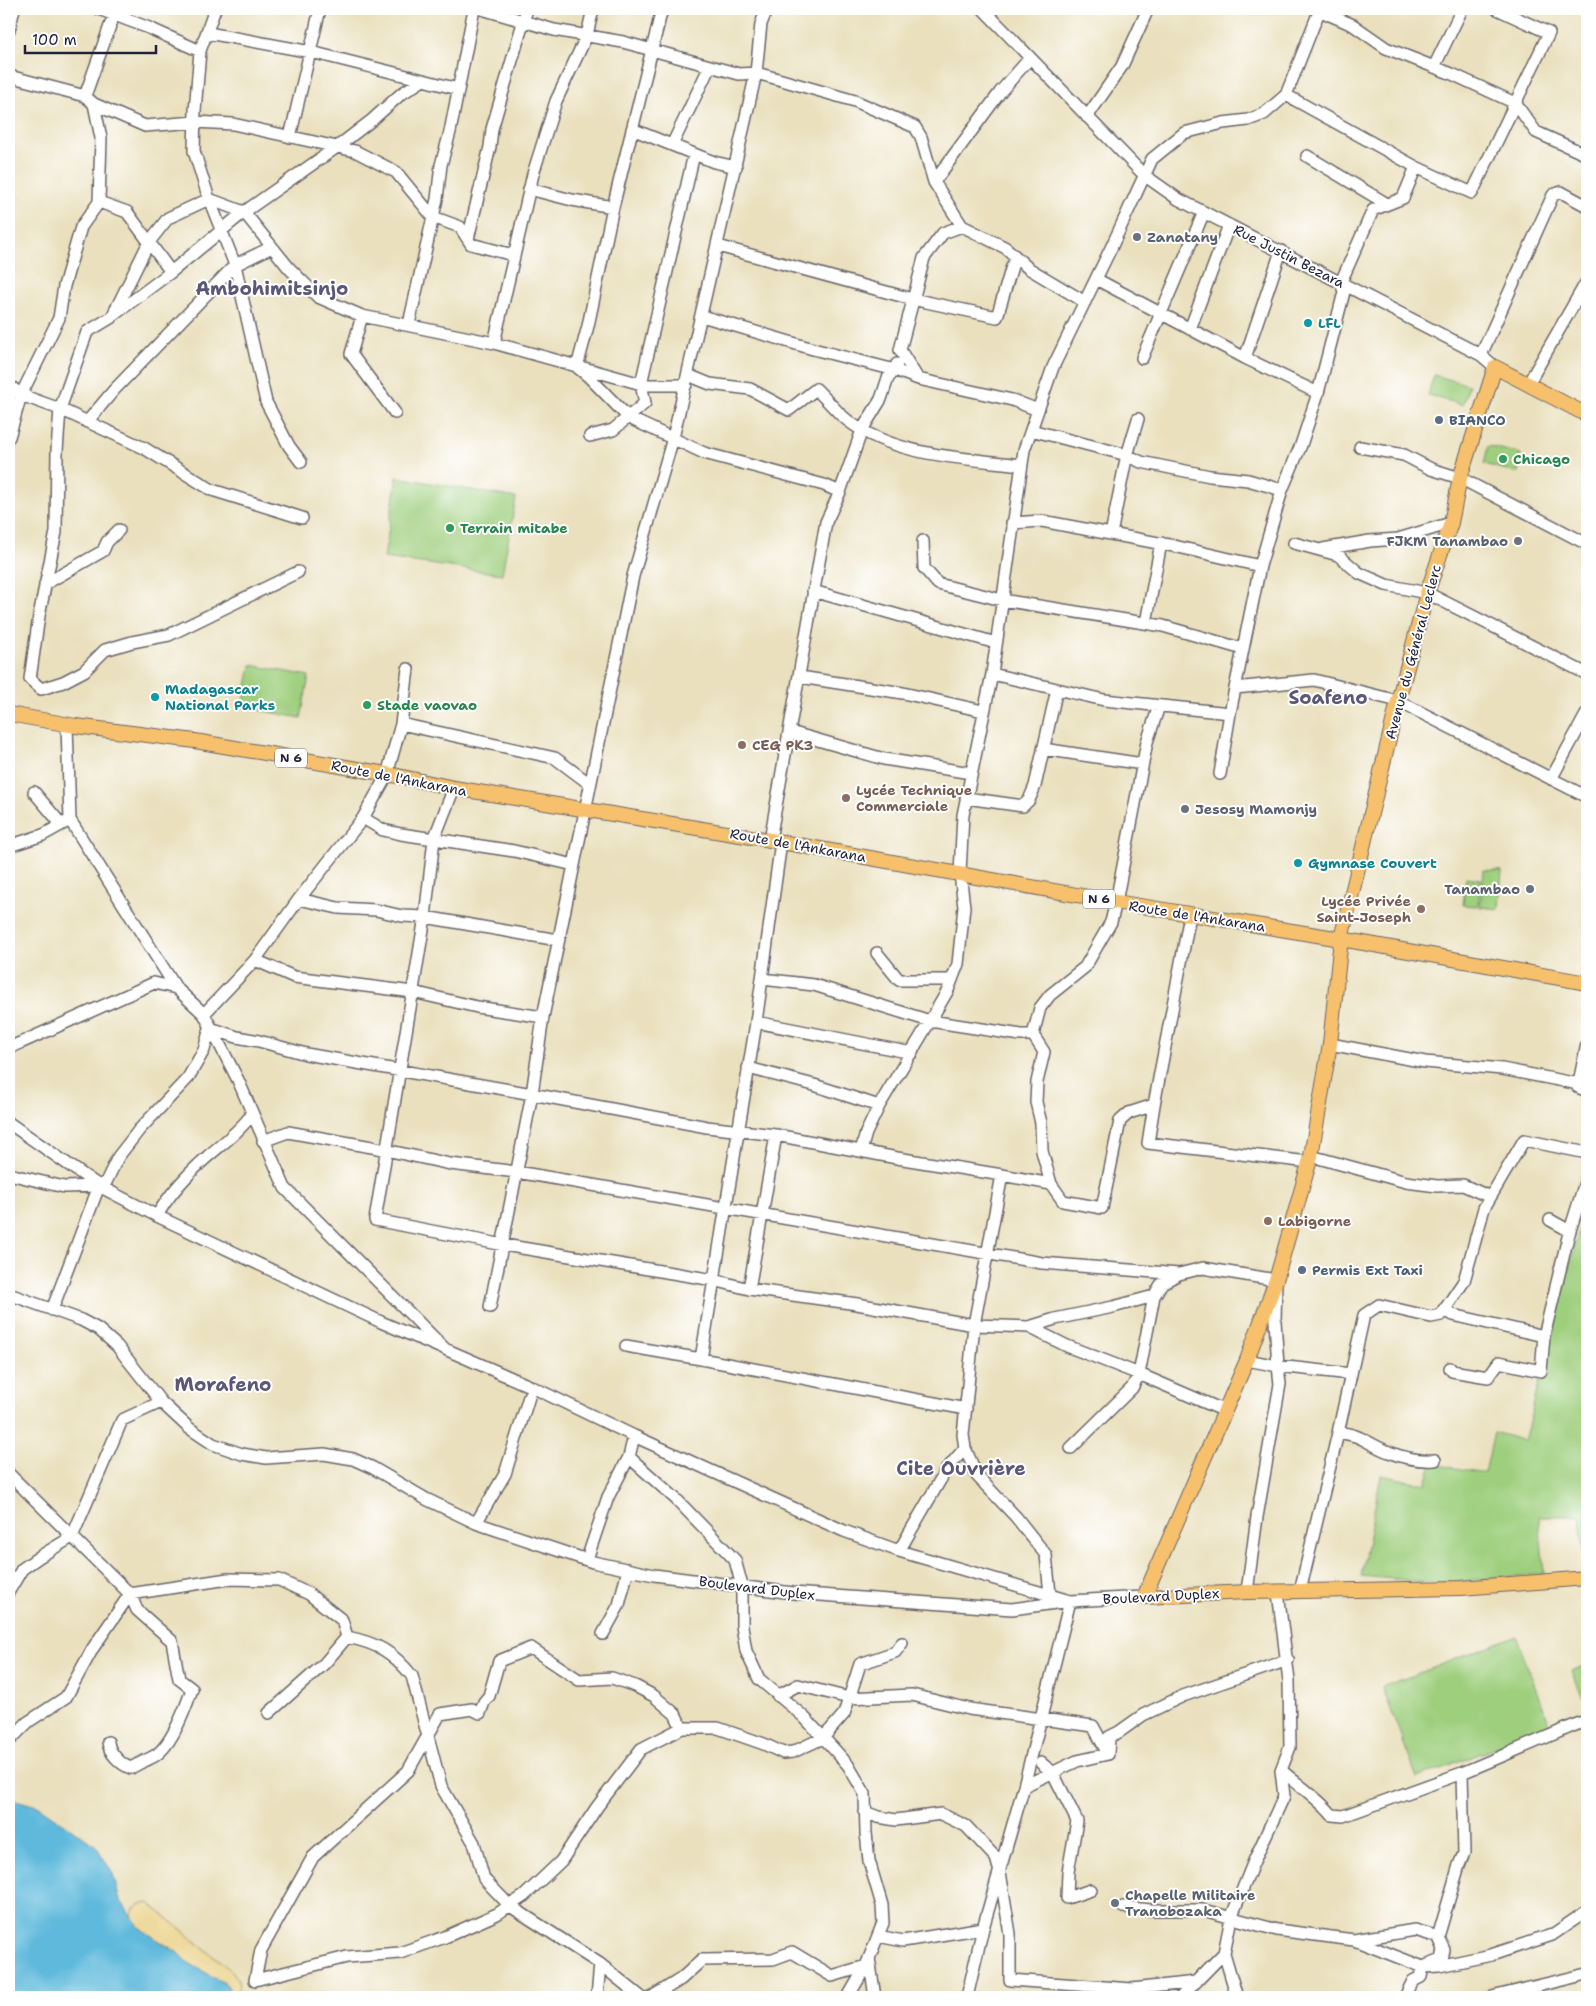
<svg xmlns="http://www.w3.org/2000/svg" width="1596" height="2006" font-family="'Shantell Sans',sans-serif">
<style>
.green{fill:#9ecf7d;stroke:#60785c}
.sand{fill:#eeda9e;stroke:#887e6c}
.water{fill:#5eb9dc;stroke:#406e8c}
.lines{fill:none;stroke-linecap:round;stroke-linejoin:round}
.minor-casing{stroke:#686468;stroke-width:14}
.major-casing{stroke:#686468;stroke-width:16}
.minor{stroke:#fff;stroke-width:11}
.major{stroke:#f7c06c;stroke-width:14}
.worship-dot{fill:#6b7280;stroke:#fff;stroke-width:2}
.culture-dot{fill:#0f9aa8;stroke:#fff;stroke-width:2}
.service-dot{fill:#5c6f8a;stroke:#fff;stroke-width:2}
.leisure-dot{fill:#2e9e5b;stroke:#fff;stroke-width:2}
.education-dot{fill:#8d6e63;stroke:#fff;stroke-width:2}
.labels{text-anchor:middle;dominant-baseline:central;stroke-width:4;stroke-linejoin:round;paint-order:stroke}
.shield{fill:#fff;stroke:#646476;stroke-width:1}
.shield-label{font-size:12px;font-weight:bold;fill:#22223b}
.worship-label{font-size:14px;font-weight:bold;fill:#5b616d;stroke:#fff;text-anchor:start}
.street-label{font-size:14px;fill:#22223b;stroke:#fff}
.culture-label{font-size:14px;font-weight:bold;fill:#0d838f;stroke:#fff;text-anchor:start}
.service-label{font-size:14px;font-weight:bold;fill:#4e5e75;stroke:#fff;text-anchor:start}
.leisure-label{font-size:14px;font-weight:bold;fill:#27864d;stroke:#fff;text-anchor:start}
.education-label{font-size:14px;font-weight:bold;fill:#785e54;stroke:#fff;text-anchor:start}
.district-label{font-size:19px;font-weight:bold;fill:#5b5779;stroke:#fff}
</style>
<rect width="100%" height="100%" fill="#fff"/>
<filter id="ink" filterUnits="userSpaceOnUse"><feTurbulence type="fractalNoise" baseFrequency=".02" numOctaves="2"/><feDisplacementMap in="SourceGraphic" scale="10" xChannelSelector="R" yChannelSelector="G"/><feConvolveMatrix kernelMatrix="1 2 1 2 8 2 1 2 1" color-interpolation-filters="sRGB"/></filter>
<filter id="wash" filterUnits="userSpaceOnUse"><feTurbulence type="fractalNoise" baseFrequency=".0096" numOctaves="4" result="noise"/><feDisplacementMap in="SourceGraphic" scale="20" xChannelSelector="R" yChannelSelector="G"/><feGaussianBlur stdDeviation="1.12" result="paint"/><feColorMatrix in="noise" values="0 0 0 0 0 0 0 0 0 0 0 0 0 0 0 0 0 1.4 0 .05"/><feComposite in="paint" operator="in"/></filter>
<g filter="url(#wash)">
<rect width="100%" height="100%" fill="#eae0bd"/>
<path class="green" d="M1434,375L1469,385L1463,405L1428,395Z
M1488,446L1521,454L1518,473L1484,464Z
M397,477L516,498L502,574L384,558Z
M251,665L309,676L301,718L243,707Z
M1484,870L1502,871L1499,909L1480,907Z
M1466,877L1481,879L1478,906L1463,905Z
M1587,1199V1569L1585,1570L1580,1516H1539L1544,1574L1437,1583L1361,1576L1381,1475L1426,1484L1432,1464L1485,1473L1494,1432L1524,1441Z
M1516,1636L1550,1727L1417,1778L1382,1687Z
M1587,1665V1696L1582,1698L1571,1671Z"/>
<path class="sand" d="M149,1903L233,1972C241,1982 240,1987 234,1997L227,1985L187,1962L178,1953L141,1929L131,1916L134,1908L141,1904Z"/>
<path class="water" d="M9,1798L40,1807L96,1846L113,1874L120,1900L141,1929L178,1953L187,1962L227,1985L233,1997H9Z"/>
</g>
<g filter="url(#ink)">
<g class="lines">
<defs>
<path id="minor" d="M99,9L149,28L200,51
M215,9L200,51L195,111L194,151L209,199L235,265L266,402L289,446L301,462
M482,9L554,30L623,42L739,74L756,73L771,77L855,101L915,127L921,137L934,182L962,226
M662,9L613,207L588,326L577,367L588,376L629,418L704,453L824,485L840,492L826,522L770,840
M983,9L1144,175L1178,199L1481,355L1495,367
M1316,9L1353,25L1386,48L1452,74L1515,103L1536,132L1587,155
M9,30L14,9
M208,33L311,52L423,80
M1434,67L1462,9
M9,76L85,96
M94,104L145,126L195,122L233,124L355,151L396,172L433,217L460,227L471,244L513,255
M1087,117L1122,66L1148,9
M632,129L714,162L736,167
M290,137L320,9
M672,145L710,66
M1307,156L1387,204
M1416,167L1472,193L1549,33L1497,9
M934,182L1001,91L1030,58
M529,189L572,200L613,207
M99,202L127,212L171,272
M468,239L490,147L492,129L527,9
M718,246L912,299L997,317L1012,266L1017,258
M1096,279L1245,358L1318,393
M115,314L171,272L244,212L337,147L372,120L401,94L423,80L458,89
M362,316L494,343L645,385H686
M702,316L813,349L895,370L918,379
M409,324L437,199L441,165L450,132L474,9
M1190,329L1229,225
M494,343L533,174L556,101L587,35L593,9
M1481,355L1553,195L1561,192L1587,206
M1142,358L1204,212
M1245,358L1281,251
M688,375L710,384L750,389L789,410L816,389C824,397 832,406 840,414C885,456 963,458 1021,465
M1528,384L1587,281
M9,385L21,395L60,409L144,448L212,490L302,518
M1038,410L1012,400L918,379L900,350L924,258L943,233L962,226L1006,248L1028,268L1085,302
M87,422L114,390L235,265L272,247
M1031,430L1127,455L1141,462L1210,476L1248,480L1282,490
M590,436L613,430L645,403L641,384L694,154
M9,437L21,395L59,318L64,286L81,227L99,202L101,138L94,104L85,96L116,9
M1360,447L1404,455L1431,469L1460,478L1587,544
M840,492L862,430L881,399L888,378L895,370L897,364
M1012,523L1042,521L1174,546L1260,566
M1111,534L1126,459L1138,419
M923,541L924,568L938,584L1002,600L1163,626L1243,649
M1294,543L1338,555L1359,573L1386,585L1427,593L1587,674
M1323,549L1370,541L1398,539L1451,523
M298,572L169,635L132,642L105,650L84,671L63,682L41,689L30,679L39,616L56,532L57,451L60,409L87,332L112,317L149,242L168,218L209,199L244,212L289,268L318,297L362,316L351,354L395,413
M45,584L103,551L107,542L119,530
M813,591L996,643
M1146,623L1161,543
M992,674L1104,700L1230,713
M800,677L903,693L983,711
M1235,688L1314,680L1398,701L1587,797
M401,724L555,758L590,784
M67,725L70,820L176,988L204,1014L238,1080L285,1188L445,1349L532,1387L634,1436L844,1531L899,1551L1070,1601L1024,1786L983,1928L967,1997
M790,732L884,759L971,773
M1043,749L1143,764
M1220,774L1230,713L1260,566L1282,490L1301,445L1318,393L1344,292L1341,282L1373,210L1403,198L1416,167L1286,95
M1551,779L1587,713
M454,788L434,839L425,917L375,1220L504,1245L714,1280L749,1289L857,1304L974,1325L1029,1327L1055,1319L1113,1307L1154,1296L1162,1283L1179,1274
M34,792L61,824
M966,798L1023,806L1029,800L1035,786L1057,689
M363,818L383,830L401,834L514,851L574,865
M9,846L43,835L70,820
M299,899L338,908L376,910L402,916L425,917L558,940
M877,953L899,980H951
M255,960L294,977L413,992L477,1007L543,1017
M762,979L814,985L930,1021L1021,1035H1033L1044,1052L1037,1082L1036,1102L1041,1123L1042,1151L1051,1184
M204,1014L255,960L299,899L363,818L387,775L401,724L408,669
M756,1022L912,1053
M1033,1035L1040,1008L1050,995L1085,967L1111,922L1116,902L1147,742L1159,706
M1330,1044L1425,1062L1502,1069L1579,1084
M1587,1044L1578,1087L1587,1091
M9,1048L154,983L176,988
M748,1068L814,1085L879,1106
M1154,1105L1148,1143L1309,1162
M9,1123L99,1186L157,1216L381,1322L439,1347
M263,1141L288,1132L372,1147L450,1164L517,1172L1042,1263L1179,1274L1203,1268L1276,1280L1275,1321L1278,1366L1351,1374
M861,1151L866,1133L879,1106L930,1021L948,990L958,964L964,907L960,873L963,815L992,674L1024,450L1053,367L1111,248L1152,159L1184,133L1223,123L1248,120L1264,114L1286,95L1320,9
M1311,1156L1406,1182L1437,1186L1463,1185L1490,1197
M9,1174L64,1187L99,1186
M1002,1175L1051,1184L1063,1201L1102,1208L1120,1121L1129,1113L1154,1105L1190,915
M157,1216C169,1194 189,1173 207,1157C223,1143 240,1131 252,1114
M1550,1220L1570,1231
M749,1289L776,1135
M9,1294L81,1320L98,1329L117,1346L161,1402L189,1428L213,1444L242,1454L266,1458L324,1454L353,1459L373,1468L426,1499L476,1523L593,1562L654,1575L793,1593L1012,1609L1070,1601L1144,1597
M490,1307L532,1094L543,1017L633,576L673,438L756,73L761,24L767,9
M1444,1309L1453,1315L1544,1336L1568,1237L1587,1176
M52,1310L99,1186L106,1182L118,1157L139,1130L188,1078L204,1050L210,1028L237,1037L259,1041L306,1054L532,1094L707,1127L776,1135L897,1158L1002,1175L974,1325L963,1435L965,1448L977,1476L1016,1517L1046,1555L1050,1594
M1029,1327L1067,1346L1139,1374L1225,1411
M626,1346L701,1359L755,1029L781,842
M701,1359L966,1409
M1247,1360L1278,1366L1280,1384L1257,1517L1247,1592
M1450,1368L1452,1371L1488,1377L1499,1362L1541,1371L1544,1336
M1338,1433C1360,1433 1369,1445 1389,1452C1403,1458 1419,1461 1435,1460
M1071,1448L1132,1388L1139,1374L1154,1296
M629,1457L677,1500L735,1560L742,1586V1626L746,1651L759,1679L803,1716L832,1747L848,1765L865,1794L866,1833L869,1861L882,1905L883,1923L866,1966L848,1997
M9,1474L130,1594L228,1579L279,1580L309,1594L342,1620L347,1637C377,1643 393,1652 412,1676L441,1786L474,1843L484,1879L510,1906L600,1964L641,1997
M476,1523L505,1474L532,1387
M899,1551L946,1470L965,1448
M587,1559L608,1497L629,1457L634,1436
M9,1591L22,1569L39,1557L72,1537L122,1420L161,1402
M1300,1591L1338,1433L1364,1315L1379,1305L1431,1317L1441,1315L1464,1281L1484,1208L1524,1140L1587,1153
M603,1634L619,1605L628,1569
M778,1696L798,1685L849,1698L912,1695L969,1709L1093,1726L1108,1754
M269,1713L324,1664L347,1637
M682,1728L675,1714L654,1696L635,1686L612,1678L579,1680L531,1648L499,1661L489,1696L484,1702L480,1713L472,1709L440,1714L408,1771L313,1857L261,1950L255,1980L347,1957L400,1953L445,1937L497,1914L524,1896L561,1861L597,1807L641,1749L682,1728H718L764,1744L783,1753L793,1752L823,1738L844,1714L860,1664L895,1652L902,1643
M9,1741L28,1722L66,1697L93,1648L130,1594
M108,1742C109,1753 121,1765 131,1768C139,1763 148,1760 156,1755C172,1744 186,1707 192,1689L179,1679L172,1641L137,1610L130,1594
M1041,1763L1053,1773L1077,1821L1068,1872L1067,1898L1091,1890
M1281,1770C1298,1785 1318,1798 1332,1815L1343,1816L1462,1773L1587,1720
M1024,1786L1077,1761L1108,1754L1109,1737L1119,1732L1143,1715L1183,1696L1288,1660
M865,1812L878,1817L896,1820L941,1814L966,1826L996,1858L1000,1872L1010,1934V1980L1132,1989L1196,1982
M1123,1907L1149,1910H1203L1277,1930L1354,1940L1423,1967L1439,1966L1491,1955L1552,1935L1587,1911
M878,1936L903,1941L983,1928
M1354,1940L1415,1930L1438,1937
M1224,1953L1237,1997
M869,1958L875,1997
M597,1997L600,1964
M652,1997L681,1979L702,1960L773,1959L792,1952L832,1976L866,1966
M1181,1997L1224,1953L1231,1918L1254,1861L1284,1796L1281,1770L1290,1747L1289,1681L1278,1592
M1405,1997L1413,1981L1421,1977L1423,1967L1442,1960L1444,1950L1438,1937L1459,1865L1464,1853L1462,1773
M1492,1997L1587,1974"/>
<path id="major" d="M1587,415L1495,367L1460,478L1451,523L1427,593L1398,701L1341,939L1330,1044L1311,1156L1276,1280L1247,1360L1144,1597L1247,1592L1461,1588L1587,1578
M9,714L76,726L195,741L398,776L454,788L770,840L1116,902L1341,939L1587,983"/>
</defs>
<use href="#minor" class="minor-casing"/>
<use href="#major" class="major-casing"/>
<use href="#minor" class="minor"/>
<use href="#major" class="major"/>
</g>
</g>
<g class="worship-dot">
<circle cx="1137" cy="237" r="5"/>
<circle cx="1518" cy="541" r="5"/>
<circle cx="1185" cy="809" r="5"/>
<circle cx="1530" cy="889" r="5"/>
<circle cx="1115" cy="1903" r="5"/>
</g>
<g class="culture-dot">
<circle cx="1308" cy="323" r="5"/>
<circle cx="155" cy="697" r="5"/>
<circle cx="1298" cy="863" r="5"/>
</g>
<g class="service-dot">
<circle cx="1439" cy="420" r="5"/>
<circle cx="1302" cy="1270" r="5"/>
</g>
<g class="leisure-dot">
<circle cx="1503" cy="459" r="5"/>
<circle cx="450" cy="528" r="5"/>
<circle cx="367" cy="705" r="5"/>
</g>
<g class="education-dot">
<circle cx="742" cy="745" r="5"/>
<circle cx="846" cy="798" r="5"/>
<circle cx="1421" cy="909" r="5"/>
<circle cx="1268" cy="1221" r="5"/>
</g>
<g class="labels">
<g class="shield">
<rect x="275" y="748.5" width="32" height="19" rx="4"/>
<rect x="1083" y="889.5" width="32" height="19" rx="4"/>
</g>
<g class="shield-label">
<text x="291" y="758">N 6</text>
<text x="1099" y="899">N 6</text>
</g>
<g class="worship-label">
<text x="1147" y="237">Zanatany</text>
<text x="1508" y="541" text-anchor="end">FJKM Tanambao</text>
<text x="1195" y="809">Jesosy Mamonjy</text>
<text x="1520" y="889" text-anchor="end">Tanambao</text>
<text x="1125" y="1895">Chapelle Militaire<tspan x="1125" dy="16">Tranobozaka</tspan></text>
</g>
<g class="street-label">
<text transform="translate(1289 256) rotate(27)">Rue Justin Bezara</text>
<text transform="translate(1413 652) rotate(-75)">Avenue du Général Leclerc</text>
<text transform="translate(399 778) rotate(11)">Route de l'Ankarana</text>
<text transform="translate(798 845) rotate(10)">Route de l'Ankarana</text>
<text transform="translate(1197 916) rotate(9)">Route de l'Ankarana</text>
<text transform="translate(757 1588) rotate(7)">Boulevard Duplex</text>
<text transform="translate(1161 1596) rotate(-3)">Boulevard Duplex</text>
</g>
<g class="culture-label">
<text x="1318" y="323">LFL</text>
<text x="165" y="689">Madagascar<tspan x="165" dy="16">National Parks</tspan></text>
<text x="1308" y="863">Gymnase Couvert</text>
</g>
<g class="service-label">
<text x="1449" y="420">BIANCO</text>
<text x="1312" y="1270">Permis Ext Taxi</text>
</g>
<g class="leisure-label">
<text x="1513" y="459">Chicago</text>
<text x="460" y="528">Terrain mitabe</text>
<text x="377" y="705">Stade vaovao</text>
</g>
<g class="education-label">
<text x="752" y="745">CEG PK3</text>
<text x="856" y="790">Lycée Technique<tspan x="856" dy="16">Commerciale</tspan></text>
<text x="1411" y="901" text-anchor="end">Lycée Privée<tspan x="1411" dy="16">Saint-Joseph</tspan></text>
<text x="1278" y="1221">Labigorne</text>
</g>
<g class="district-label">
<text x="272" y="288">Ambohimitsinjo</text>
<text x="1328" y="697">Soafeno</text>
<text x="223" y="1384">Morafeno</text>
<text x="961" y="1468">Cite Ouvrière</text>
</g>
</g>
<rect width="1596" height="2006" fill="none" stroke="#fff" stroke-width="30"/>
<path d="M25 45v8h131v-8" fill="none" stroke="#22223b" stroke-width="2.5"/>
<text x="32" y="45" font-size="15" fill="#22223b" stroke="#ffffff" stroke-width="4" paint-order="stroke">100 m</text>
</svg>
